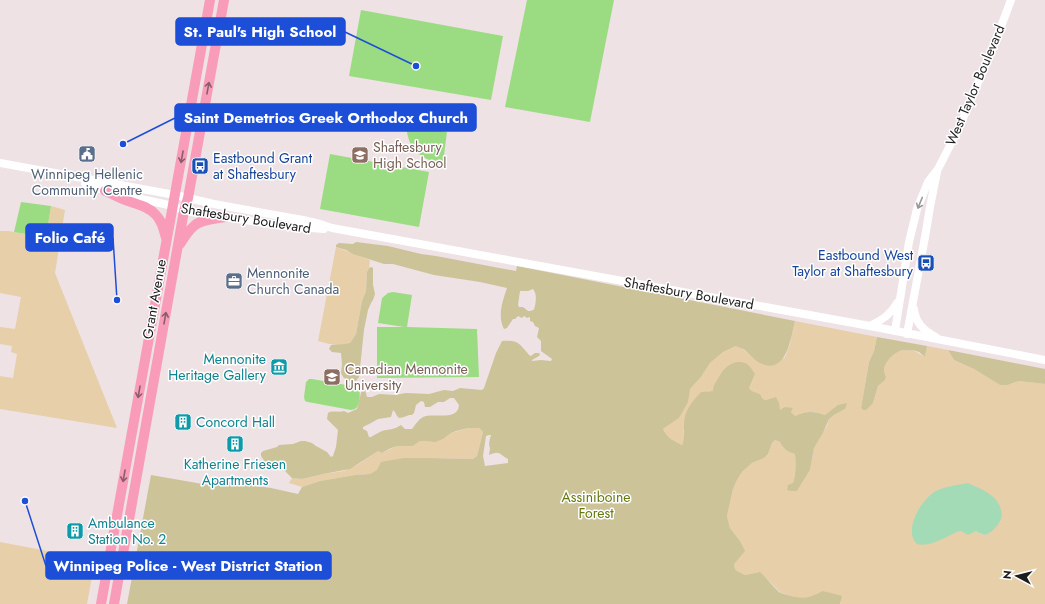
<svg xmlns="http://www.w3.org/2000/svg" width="1045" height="604" font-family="Jost,sans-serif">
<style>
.grass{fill:#e7cfa9;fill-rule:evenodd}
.forest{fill:#ccc398;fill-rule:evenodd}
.pitch{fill:#9bdc82}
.water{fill:#a3dbb6}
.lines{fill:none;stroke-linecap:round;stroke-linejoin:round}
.minor{stroke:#fff;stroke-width:8}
.major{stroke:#f99cba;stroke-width:10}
.oneway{stroke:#8b5c6c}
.oneway2{stroke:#999}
.labels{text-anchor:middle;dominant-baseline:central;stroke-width:3;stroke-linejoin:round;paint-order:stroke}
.street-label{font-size:14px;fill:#1d1d1d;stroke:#fff}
.education-label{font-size:14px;fill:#785e54;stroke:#fff;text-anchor:start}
.transit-label{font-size:14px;fill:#164399;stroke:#fff;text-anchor:start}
.service-label{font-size:14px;fill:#4e5e75;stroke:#fff}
.culture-label{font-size:14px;fill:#0d838f;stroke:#fff;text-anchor:start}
.park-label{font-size:14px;fill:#63780e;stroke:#fff}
.leader{fill:none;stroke:#1d4ed8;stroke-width:1.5}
.callout-dot{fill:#1d4ed8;stroke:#fff;stroke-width:1.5}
.callout{fill:#1d4ed8;stroke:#1d4ed8;stroke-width:1.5}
.callout-label{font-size:15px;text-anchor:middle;font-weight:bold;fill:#fff}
</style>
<rect width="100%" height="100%" fill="#eee2e5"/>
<path class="grass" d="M51,206L65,210L55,273L117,428L0,409V376L13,378L17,354L11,352L12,346L0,344V327L15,329L21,297L0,293V231H8L46,237Z
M336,247L370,260L369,268L367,272L366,291L362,301L356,334L350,343C339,347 329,344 318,341Z
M795,321L877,337L874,351L869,362L861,408L863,410L873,403L878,386L885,380L886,377C886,375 884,373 884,371C884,362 895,351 904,350C907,350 910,351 913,350L925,357L927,346L948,350L954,360L974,369L1000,385L1013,383L1019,381L1045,384V604H840L841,602L824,591L813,597L804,598H799L781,593L760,572L745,575L737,571L735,569L734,564L740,541L730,528L727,516L733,489L737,480L742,472L752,463L764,458L768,454L772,443L775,440L780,442C783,449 788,452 795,454C796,465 796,473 793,483L797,491L810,470L814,448L827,426L829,419L834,415L845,409L832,410L825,415C813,411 806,411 795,416L791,412L793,408L780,410L776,398L766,400L763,399L760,394L752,391L749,388L755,374L714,391H708L683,431L684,439L682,445C674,441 667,438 663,429L679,418L690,389L701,377L710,363L723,352L736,346L743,349L753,358L778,363L785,357L790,344ZM922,504L1001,521L989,533L986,535L979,533L976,531L971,533L961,531L954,533L913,523Z
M468,428H479L483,432L477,456L473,459L428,458H404L370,474L355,475L320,481L302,487L289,483L292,478L302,479L323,474L344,471L357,465L378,451L382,453L397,446H413L420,441L431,442L443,439L451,433Z
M0,542L95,560L87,604H0Z"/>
<path class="forest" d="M356,242L388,246L421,254L436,256L516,271L517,266L795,321C791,337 787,374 762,364C755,361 750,355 745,350C742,348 739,348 736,346L723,352L710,363L701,377L690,389L688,402L679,418L663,429C667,438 674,441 682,445C685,438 683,436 684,429C684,410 689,406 701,392L713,391C713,385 716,382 719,377C724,367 735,358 747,364C750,366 753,371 755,374L749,388L752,391L760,394L763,399L766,400L776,397L779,403L780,410L785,407L793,408L791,412L795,416C806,411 813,411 825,415L838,405L847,403L845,409L834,415L829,419L823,433L814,448L810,470L797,491H791L787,490L788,485L793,483C796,473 796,464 795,454C788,452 783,449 780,442L775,440L772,443L768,454L764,458L752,463L742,472L737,480L733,489L727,516L730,528L740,541L745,551L734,564L735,569L737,571L745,575L760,572C767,578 772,586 779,592C782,594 785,594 788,595C804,600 809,598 823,591L842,596L840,604H127L151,475L214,486L215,480L271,488L298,494L302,487L320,481L355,475L370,474L377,470L381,462L404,458H428L473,459L477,456L483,432L479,428H468L456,431L451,433L443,439L435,442L420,441L413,446H397L389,449L382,453L378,451L350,469L323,474L302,479L292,478L285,471L276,468L265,462L261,456V453L263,451L277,447L279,445L293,444L301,441H305L312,443L316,446L327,452L331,457L333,456L336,447L338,430L327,419L328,413C332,410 339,413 344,411L348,413L357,409L362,389L365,390L367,397H372L379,394L395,395L406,393L429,394L444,390L453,391L460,388L482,390L484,388L496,353L502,341C518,340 519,343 529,355L531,356L535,353H539L540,355L539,356L532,360V361L541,360L551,361L552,359L541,351V341L537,337L539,328L535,326L533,322L530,321V317L527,318L524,316L522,318L518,316L515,319H513L507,328L504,329C497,316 503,300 507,288L480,282L434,275L393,264H384L353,254L346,250L336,247V245L339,243L353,244ZM533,289C537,294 536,300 535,306C534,307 535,308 534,309C533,311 529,311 528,311L523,307H519L518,305L520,291H528ZM450,398H454L459,405C458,422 433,412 423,417C418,420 415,425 412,429H405L401,425C394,430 389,429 382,431C378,433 374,435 371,437H369L367,431L363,429V427L371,423L378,419L391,417L393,410L395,412L397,416L399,418L404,417L409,415H412L414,413L416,405L421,401L424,402L425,407H430L438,402H444ZM489,435H491C490,439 488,444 490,448L489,455C500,450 499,454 508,459V463L485,466L483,456L486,436Z
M371,267L373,268V285L375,294L373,300L371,303L368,310L364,330L359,377L356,381C348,381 344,380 341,373L342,364L341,353L332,352L329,349L331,345L345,344L350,343L356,334L362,301L366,291L367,272L369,268Z
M877,337L927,346L925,357L919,352L913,350C910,351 907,350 904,350C895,351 884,362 884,371C884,372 886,376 886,377L885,380L878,386L873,403L866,410H863L861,408L869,362L874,351Z
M948,350L1045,369V384L1019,381L1007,385H1000L974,369L954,360Z"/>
<path class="pitch" d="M527,0H614L590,122L505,107Z
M361,10L503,36L491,100L349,76Z
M406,124L447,132L443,163C437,162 431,161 427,159C412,152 407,140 406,124Z
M330,154L429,172L419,227L320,209Z
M21,202L51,206L46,237L14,232Z
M393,292L412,295L407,327L477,329L479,377L377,378V327H404L378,323L382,298L388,293Z
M309,379H312L358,387C361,392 360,402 357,407C355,410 354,409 351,410L308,402L305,401L304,397L306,382Z"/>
<path class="water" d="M968,483C981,489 998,495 1001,510C1003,517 1001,521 996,527C993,530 990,533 986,535L979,533L976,531L968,535L961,531C946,535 932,548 917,544C902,530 923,496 938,490C947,486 959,485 968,483Z"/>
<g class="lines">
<path class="minor" d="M0,163L175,195L214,204L303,220L320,224L332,228L870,326L1045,360
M85,183L105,191L173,206L184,211L284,226L324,229
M914,309C915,323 924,331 936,337
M870,326C883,319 889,316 897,303
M895,331L909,242L917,209L928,182L938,169L958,130L994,45L1011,0
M907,334L925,237L930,207L937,172"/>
<path class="major" d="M105,191C112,194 118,197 125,200C136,204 148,206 156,215C162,221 164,230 166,238
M180,244C184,238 188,231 194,226C201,219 215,219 225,217
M101,604L167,238L210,0
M114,604L184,211L188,198L224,0"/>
</g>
<defs><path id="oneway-shaft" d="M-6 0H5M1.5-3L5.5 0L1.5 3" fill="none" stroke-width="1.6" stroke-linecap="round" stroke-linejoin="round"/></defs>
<g class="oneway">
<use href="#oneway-shaft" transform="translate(208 88) rotate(-80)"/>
<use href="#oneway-shaft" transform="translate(182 157) rotate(100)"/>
<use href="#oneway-shaft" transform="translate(165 318) rotate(-80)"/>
<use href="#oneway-shaft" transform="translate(139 392) rotate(100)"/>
<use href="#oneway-shaft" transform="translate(124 476) rotate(100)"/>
</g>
<use class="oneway2" href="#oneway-shaft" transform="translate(920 203) rotate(112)"/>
<defs>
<symbol id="civic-square" viewBox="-11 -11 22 22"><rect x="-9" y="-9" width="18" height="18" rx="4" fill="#5c6f8a" stroke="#fff"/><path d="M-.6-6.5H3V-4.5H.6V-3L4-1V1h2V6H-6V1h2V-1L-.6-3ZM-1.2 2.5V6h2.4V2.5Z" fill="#fff"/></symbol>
<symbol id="school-square" viewBox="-11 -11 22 22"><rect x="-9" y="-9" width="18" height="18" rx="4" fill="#8d6e63" stroke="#fff"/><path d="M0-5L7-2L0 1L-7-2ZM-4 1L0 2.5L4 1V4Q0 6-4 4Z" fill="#fff"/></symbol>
<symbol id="bus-square" viewBox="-11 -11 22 22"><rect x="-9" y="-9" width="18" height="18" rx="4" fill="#1a4fb4" stroke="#fff"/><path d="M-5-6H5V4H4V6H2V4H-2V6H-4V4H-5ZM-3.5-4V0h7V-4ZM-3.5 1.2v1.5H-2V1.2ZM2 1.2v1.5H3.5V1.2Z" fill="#fff"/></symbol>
<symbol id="office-square" viewBox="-11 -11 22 22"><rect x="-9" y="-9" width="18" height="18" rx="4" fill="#5c6f8a" stroke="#fff"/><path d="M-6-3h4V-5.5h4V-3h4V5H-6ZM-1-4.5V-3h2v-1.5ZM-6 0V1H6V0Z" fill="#fff"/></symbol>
<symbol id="museum-square" viewBox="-11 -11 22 22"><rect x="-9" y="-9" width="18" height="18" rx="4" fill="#0f9aa8" stroke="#fff"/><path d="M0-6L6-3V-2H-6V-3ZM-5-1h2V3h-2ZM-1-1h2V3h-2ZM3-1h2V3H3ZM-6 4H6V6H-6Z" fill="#fff"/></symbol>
<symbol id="university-square" viewBox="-11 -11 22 22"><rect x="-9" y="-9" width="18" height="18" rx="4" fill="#8d6e63" stroke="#fff"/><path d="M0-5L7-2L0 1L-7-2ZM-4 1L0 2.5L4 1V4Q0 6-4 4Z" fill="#fff"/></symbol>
<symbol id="building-square" viewBox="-11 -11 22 22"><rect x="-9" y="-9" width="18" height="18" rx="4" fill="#0f9aa8" stroke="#fff"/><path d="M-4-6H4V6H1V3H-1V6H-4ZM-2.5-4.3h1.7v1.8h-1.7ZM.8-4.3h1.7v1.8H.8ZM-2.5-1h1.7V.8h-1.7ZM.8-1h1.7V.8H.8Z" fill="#fff"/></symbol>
</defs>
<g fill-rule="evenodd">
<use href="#civic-square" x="77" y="144" width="20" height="20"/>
<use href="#school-square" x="350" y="145" width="20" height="20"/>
<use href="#bus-square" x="190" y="156" width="20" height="20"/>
<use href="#bus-square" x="916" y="253" width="20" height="20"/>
<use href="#office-square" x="224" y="271" width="20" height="20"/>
<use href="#museum-square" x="269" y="357" width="20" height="20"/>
<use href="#university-square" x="322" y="367" width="20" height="20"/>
<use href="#building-square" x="173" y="412" width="20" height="20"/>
<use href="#building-square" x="225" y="434" width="20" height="20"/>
<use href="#building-square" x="65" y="521" width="20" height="20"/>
</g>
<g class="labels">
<g class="street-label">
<text transform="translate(975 85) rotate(-67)">West Taylor Boulevard</text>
<text transform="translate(246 218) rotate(9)">Shaftesbury Boulevard</text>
<text transform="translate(689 293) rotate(10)">Shaftesbury Boulevard</text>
<text transform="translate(154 299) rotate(-80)">Grant Avenue</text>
</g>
<g class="education-label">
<text x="373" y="147">Shaftesbury<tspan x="373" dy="16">High School</tspan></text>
<text x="345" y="369">Canadian Mennonite<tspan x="345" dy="16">University</tspan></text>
</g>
<g class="transit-label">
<text x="213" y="158">Eastbound Grant<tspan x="213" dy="16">at Shaftesbury</tspan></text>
<text x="913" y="255" text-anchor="end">Eastbound West<tspan x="913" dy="16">Taylor at Shaftesbury</tspan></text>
</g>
<g class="service-label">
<text x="87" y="174">Winnipeg Hellenic<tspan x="87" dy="16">Community Centre</tspan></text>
<text x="247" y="273" text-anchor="start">Mennonite<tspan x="247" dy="16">Church Canada</tspan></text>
</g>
<g class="culture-label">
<text x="266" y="359" text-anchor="end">Mennonite<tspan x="266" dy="16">Heritage Gallery</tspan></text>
<text x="196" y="422">Concord Hall</text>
<text x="235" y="464" text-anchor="middle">Katherine Friesen<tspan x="235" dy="16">Apartments</tspan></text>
<text x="88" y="523">Ambulance<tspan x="88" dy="16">Station No. 2</tspan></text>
</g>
<g class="park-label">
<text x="596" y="497">Assiniboine<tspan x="596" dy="16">Forest</tspan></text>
</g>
</g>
<path class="leader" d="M416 66L345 32M123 144L175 118M117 300L113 238M25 501L46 566"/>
<g class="callout-dot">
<circle cx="416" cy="66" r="4"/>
<circle cx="123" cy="144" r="4"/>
<circle cx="117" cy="300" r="4"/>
<circle cx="25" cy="501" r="4"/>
</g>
<g class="callout">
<rect x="176" y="18" width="169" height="27" rx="4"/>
<rect x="175" y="104" width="301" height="27" rx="4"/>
<rect x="26" y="224" width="87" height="27" rx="4"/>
<rect x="46" y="552" width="285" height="27" rx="4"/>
</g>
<g class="callout-label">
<text x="260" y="37">St. Paul's High School</text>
<text x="326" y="123">Saint Demetrios Greek Orthodox Church</text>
<text x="70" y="243">Folio Café</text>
<text x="188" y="571">Winnipeg Police - West District Station</text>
</g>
<g transform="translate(1017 576) rotate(277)" stroke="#ffffff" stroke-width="3" paint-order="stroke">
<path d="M0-3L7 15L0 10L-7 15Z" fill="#1d1d1d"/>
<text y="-6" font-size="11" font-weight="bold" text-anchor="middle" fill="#1d1d1d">N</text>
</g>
</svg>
